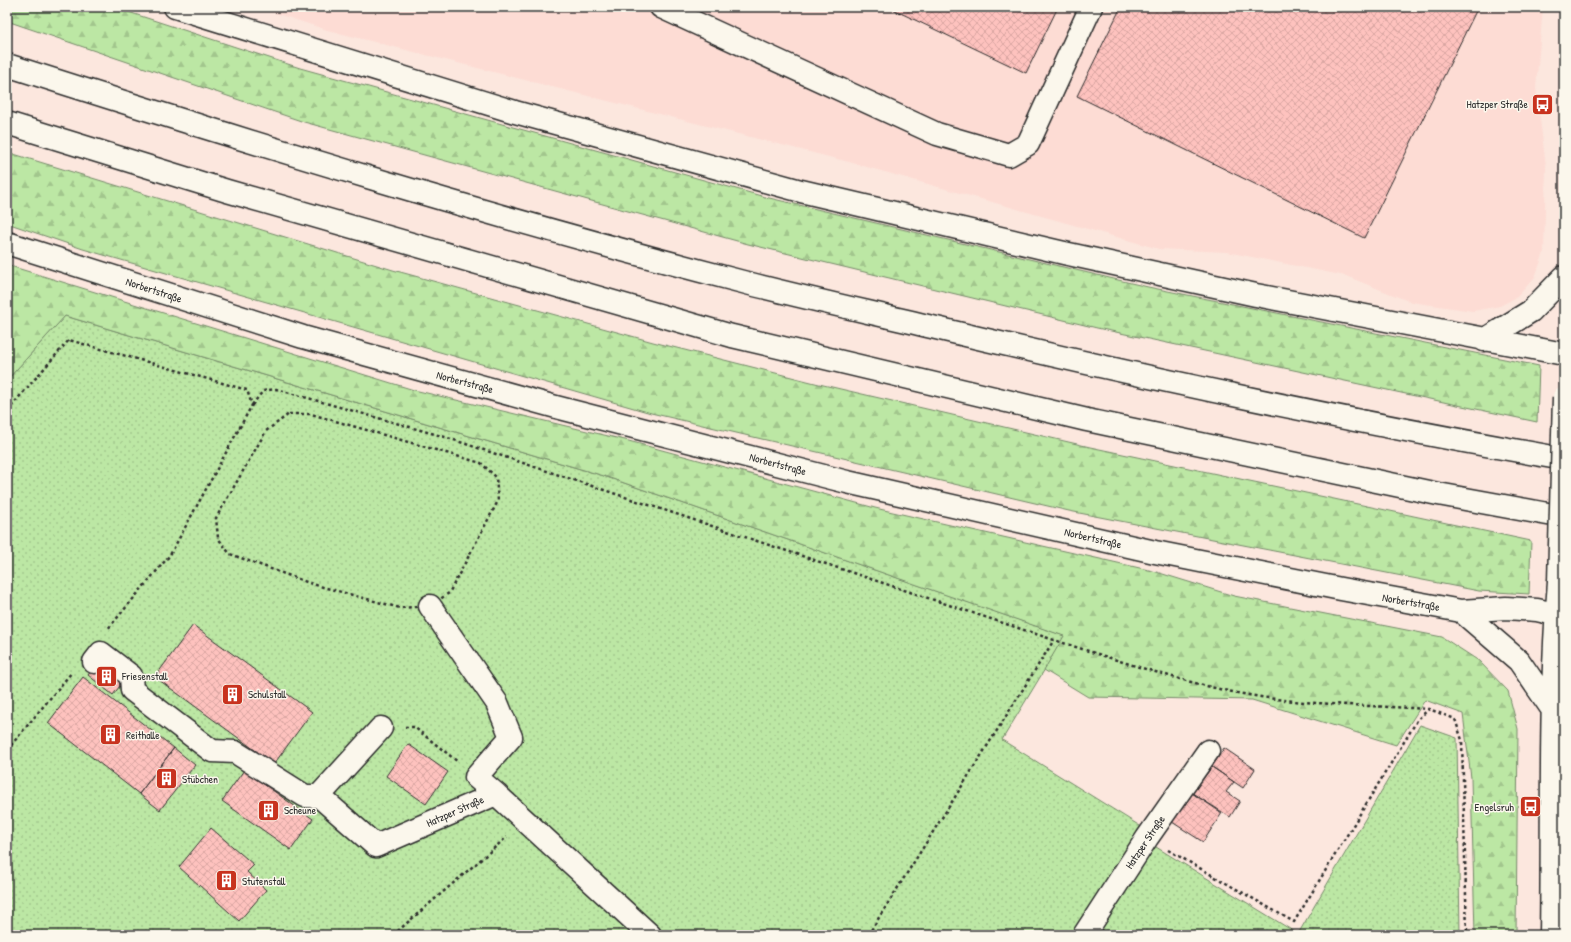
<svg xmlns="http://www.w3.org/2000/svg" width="1571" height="942" font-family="'Patrick Hand',sans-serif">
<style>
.built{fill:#fddcd4}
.grass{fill:url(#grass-dots);stroke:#748968}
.forest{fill:url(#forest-firs);stroke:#748968}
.building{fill:url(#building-cross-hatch);stroke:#2b2b2b}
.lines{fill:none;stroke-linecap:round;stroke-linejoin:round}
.minor-casing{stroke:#2b2b2b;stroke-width:25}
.major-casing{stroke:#2b2b2b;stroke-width:25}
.highway-casing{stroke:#2b2b2b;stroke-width:25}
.path{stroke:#2b2b2b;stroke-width:2.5;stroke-dasharray:3 3;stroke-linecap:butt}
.minor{stroke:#fbf7ec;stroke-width:22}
.major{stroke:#fbf7ec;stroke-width:22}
.highway{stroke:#fbf7ec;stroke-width:22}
.major-bridge-casing{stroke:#2b2b2b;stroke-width:25;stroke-linecap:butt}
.major-bridge{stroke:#fbf7ec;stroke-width:22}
.labels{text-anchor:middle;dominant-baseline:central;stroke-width:3;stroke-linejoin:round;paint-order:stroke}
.poi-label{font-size:11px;fill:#2b2b2b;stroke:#fbf7ec;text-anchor:start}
.street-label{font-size:11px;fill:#2b2b2b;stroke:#fbf7ec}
</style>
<defs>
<pattern id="grass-dots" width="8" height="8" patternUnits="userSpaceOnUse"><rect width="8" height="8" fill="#bce7a4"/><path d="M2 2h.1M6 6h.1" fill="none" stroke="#a2c68d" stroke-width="1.8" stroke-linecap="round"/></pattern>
<pattern id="forest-firs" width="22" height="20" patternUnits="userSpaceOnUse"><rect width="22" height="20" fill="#bce7a4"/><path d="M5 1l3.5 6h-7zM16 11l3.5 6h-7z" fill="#a2c68d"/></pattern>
<pattern id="building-cross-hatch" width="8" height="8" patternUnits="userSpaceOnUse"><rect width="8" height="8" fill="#fec2be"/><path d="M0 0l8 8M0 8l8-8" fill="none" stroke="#daa7a3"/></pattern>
</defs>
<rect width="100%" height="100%" fill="#fce7de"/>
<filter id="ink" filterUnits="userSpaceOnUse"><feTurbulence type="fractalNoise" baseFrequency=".025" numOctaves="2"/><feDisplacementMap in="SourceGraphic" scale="8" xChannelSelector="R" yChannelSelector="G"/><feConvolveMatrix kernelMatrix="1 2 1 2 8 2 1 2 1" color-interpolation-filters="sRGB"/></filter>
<g filter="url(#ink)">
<path class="built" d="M256,7H1543L1536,88L1546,166L1544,253L1535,277L1517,297L1500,306L1473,311L1411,302L1346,276L1227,252L1159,249L849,162L327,30Z"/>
<path class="grass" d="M65,316L604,476L1065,636L1002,740L1140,826L1156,847L1298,934L1420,725L1457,738L1460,935H7V380Z"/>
<path class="forest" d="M7,7H113L300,68L765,197L1148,287L1539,366L1537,422L1097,328L748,244L304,122L7,21Z
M7,152L393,270L653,342L819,384L1090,447L1531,541L1529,594L1479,591L1069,511L651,413L83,249L7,223Z
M7,265L414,390L625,440L875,508L1153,571L1234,596L1442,637L1479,661L1508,691L1518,729L1516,935H1475L1471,778L1463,714L1425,700L1396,745L1252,700L1088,697L1044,670L1064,636L604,476L65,316L7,380Z"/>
<path class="building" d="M888,7H1058L1026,73Z
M1121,7H1478L1364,238L1077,96Z
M193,625L312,712L274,764L155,677Z
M100,659L126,678L113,695L88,675Z
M83,677L174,748L139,794L48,723Z
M408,744L448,772L426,804L386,776Z
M174,748L195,765L160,810L139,794Z
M1224,748L1255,769L1243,788L1212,767Z
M1212,767L1234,782L1226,792L1240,801L1230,817L1192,793Z
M244,770L313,819L291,850L222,801Z
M1192,793L1222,813L1203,842L1172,822Z
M211,828L254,865L247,872L266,890L239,921L179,867Z"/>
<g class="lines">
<defs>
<path id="minor" d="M661,7L937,134L1009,155L1028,144L1091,7
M430,606L497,703L511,737L476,777L496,794
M94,662L101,653L131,676L132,690L212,751L235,752L305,796H319
M381,728L319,796L376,846L496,794L650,935
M1084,935L1147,838L1208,751"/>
<path id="major" d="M175,7L515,112L801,191L1064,253L1256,295L1564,354
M7,243L303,337L556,407L847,482L1155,552L1341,589L1461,611L1506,608L1537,610L1564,616
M1484,340L1531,311L1564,277
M1461,611L1519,661L1552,709
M1551,935C1553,817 1549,700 1559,582"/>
<path id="highway" d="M7,65C251,143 495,218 743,282C805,298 869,312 932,327C1141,377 1352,422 1564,459
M7,123L227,191L732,336L1087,420L1438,494L1564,517"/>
</defs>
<use href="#minor" class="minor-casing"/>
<use href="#major" class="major-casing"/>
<use href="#highway" class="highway-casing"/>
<path class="path" d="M252,405L263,391L276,389L445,437L1054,640C1111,658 1169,678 1228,691C1292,705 1363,705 1429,709
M7,411L69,340L247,390L252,405L170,555L107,630
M289,414H311L481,463L496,477L498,501L449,593L430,606L400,608L312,584L230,554L218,538L216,518L266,431Z
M405,727H414L458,762
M7,750L72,672
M1168,850L1294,922L1418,719L1429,709L1455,719L1462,740L1467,935
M393,935L507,837
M868,935L1054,640"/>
<use href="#minor" class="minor"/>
<use href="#major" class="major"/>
<use href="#highway" class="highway"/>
<defs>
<path id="major-bridge" d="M1559,582L1564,397"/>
</defs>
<use href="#major-bridge" class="major-bridge-casing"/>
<use href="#major-bridge" class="major-bridge"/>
</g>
</g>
<defs>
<symbol id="bus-square" viewBox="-11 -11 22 22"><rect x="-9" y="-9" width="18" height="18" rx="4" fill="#c8321e" stroke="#fbf7ec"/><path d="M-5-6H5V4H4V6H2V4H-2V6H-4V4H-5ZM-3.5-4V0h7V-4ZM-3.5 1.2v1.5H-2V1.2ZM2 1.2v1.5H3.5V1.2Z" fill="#fff"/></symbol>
<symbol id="building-square" viewBox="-11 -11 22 22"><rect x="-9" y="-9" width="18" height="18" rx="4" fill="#c8321e" stroke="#fbf7ec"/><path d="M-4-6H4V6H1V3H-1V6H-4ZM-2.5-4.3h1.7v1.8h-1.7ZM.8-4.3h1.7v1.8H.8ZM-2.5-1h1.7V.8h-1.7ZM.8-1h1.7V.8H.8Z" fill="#fff"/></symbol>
</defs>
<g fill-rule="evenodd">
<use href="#bus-square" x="1530" y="92" width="25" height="25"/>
<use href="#building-square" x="94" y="664" width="25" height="25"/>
<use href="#building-square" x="220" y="682" width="25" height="25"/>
<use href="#building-square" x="98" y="722" width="25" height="25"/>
<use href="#building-square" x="154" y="766" width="25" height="25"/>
<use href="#bus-square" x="1518" y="794" width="25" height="25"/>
<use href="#building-square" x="256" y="798" width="25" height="25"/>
<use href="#building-square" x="214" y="868" width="25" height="25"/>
</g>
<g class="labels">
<g class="poi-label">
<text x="1528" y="104" text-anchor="end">Hatzper Straße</text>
<text x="122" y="676">Friesenstall</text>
<text x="248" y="694">Schulstall</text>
<text x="126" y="735">Reithalle</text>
<text x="182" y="779">Stübchen</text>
<text x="1514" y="807" text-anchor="end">Engelsruh</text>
<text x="284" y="810">Scheune</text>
<text x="242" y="881">Stutenstall</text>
</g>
<g class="street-label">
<text transform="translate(154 290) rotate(18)">Norbertstraße</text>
<text transform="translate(465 382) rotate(15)">Norbertstraße</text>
<text transform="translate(778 464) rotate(15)">Norbertstraße</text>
<text transform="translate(1093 538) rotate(13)">Norbertstraße</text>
<text transform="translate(1411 602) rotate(10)">Norbertstraße</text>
<text transform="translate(455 811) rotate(-24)">Hatzper Straße</text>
<text transform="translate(1145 842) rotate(-56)">Hatzper Straße</text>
</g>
</g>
<rect width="1571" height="942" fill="none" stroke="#fbf7ec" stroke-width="24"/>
<rect x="12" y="12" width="1547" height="918" fill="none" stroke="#2b2b2b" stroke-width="1.5" filter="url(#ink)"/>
</svg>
